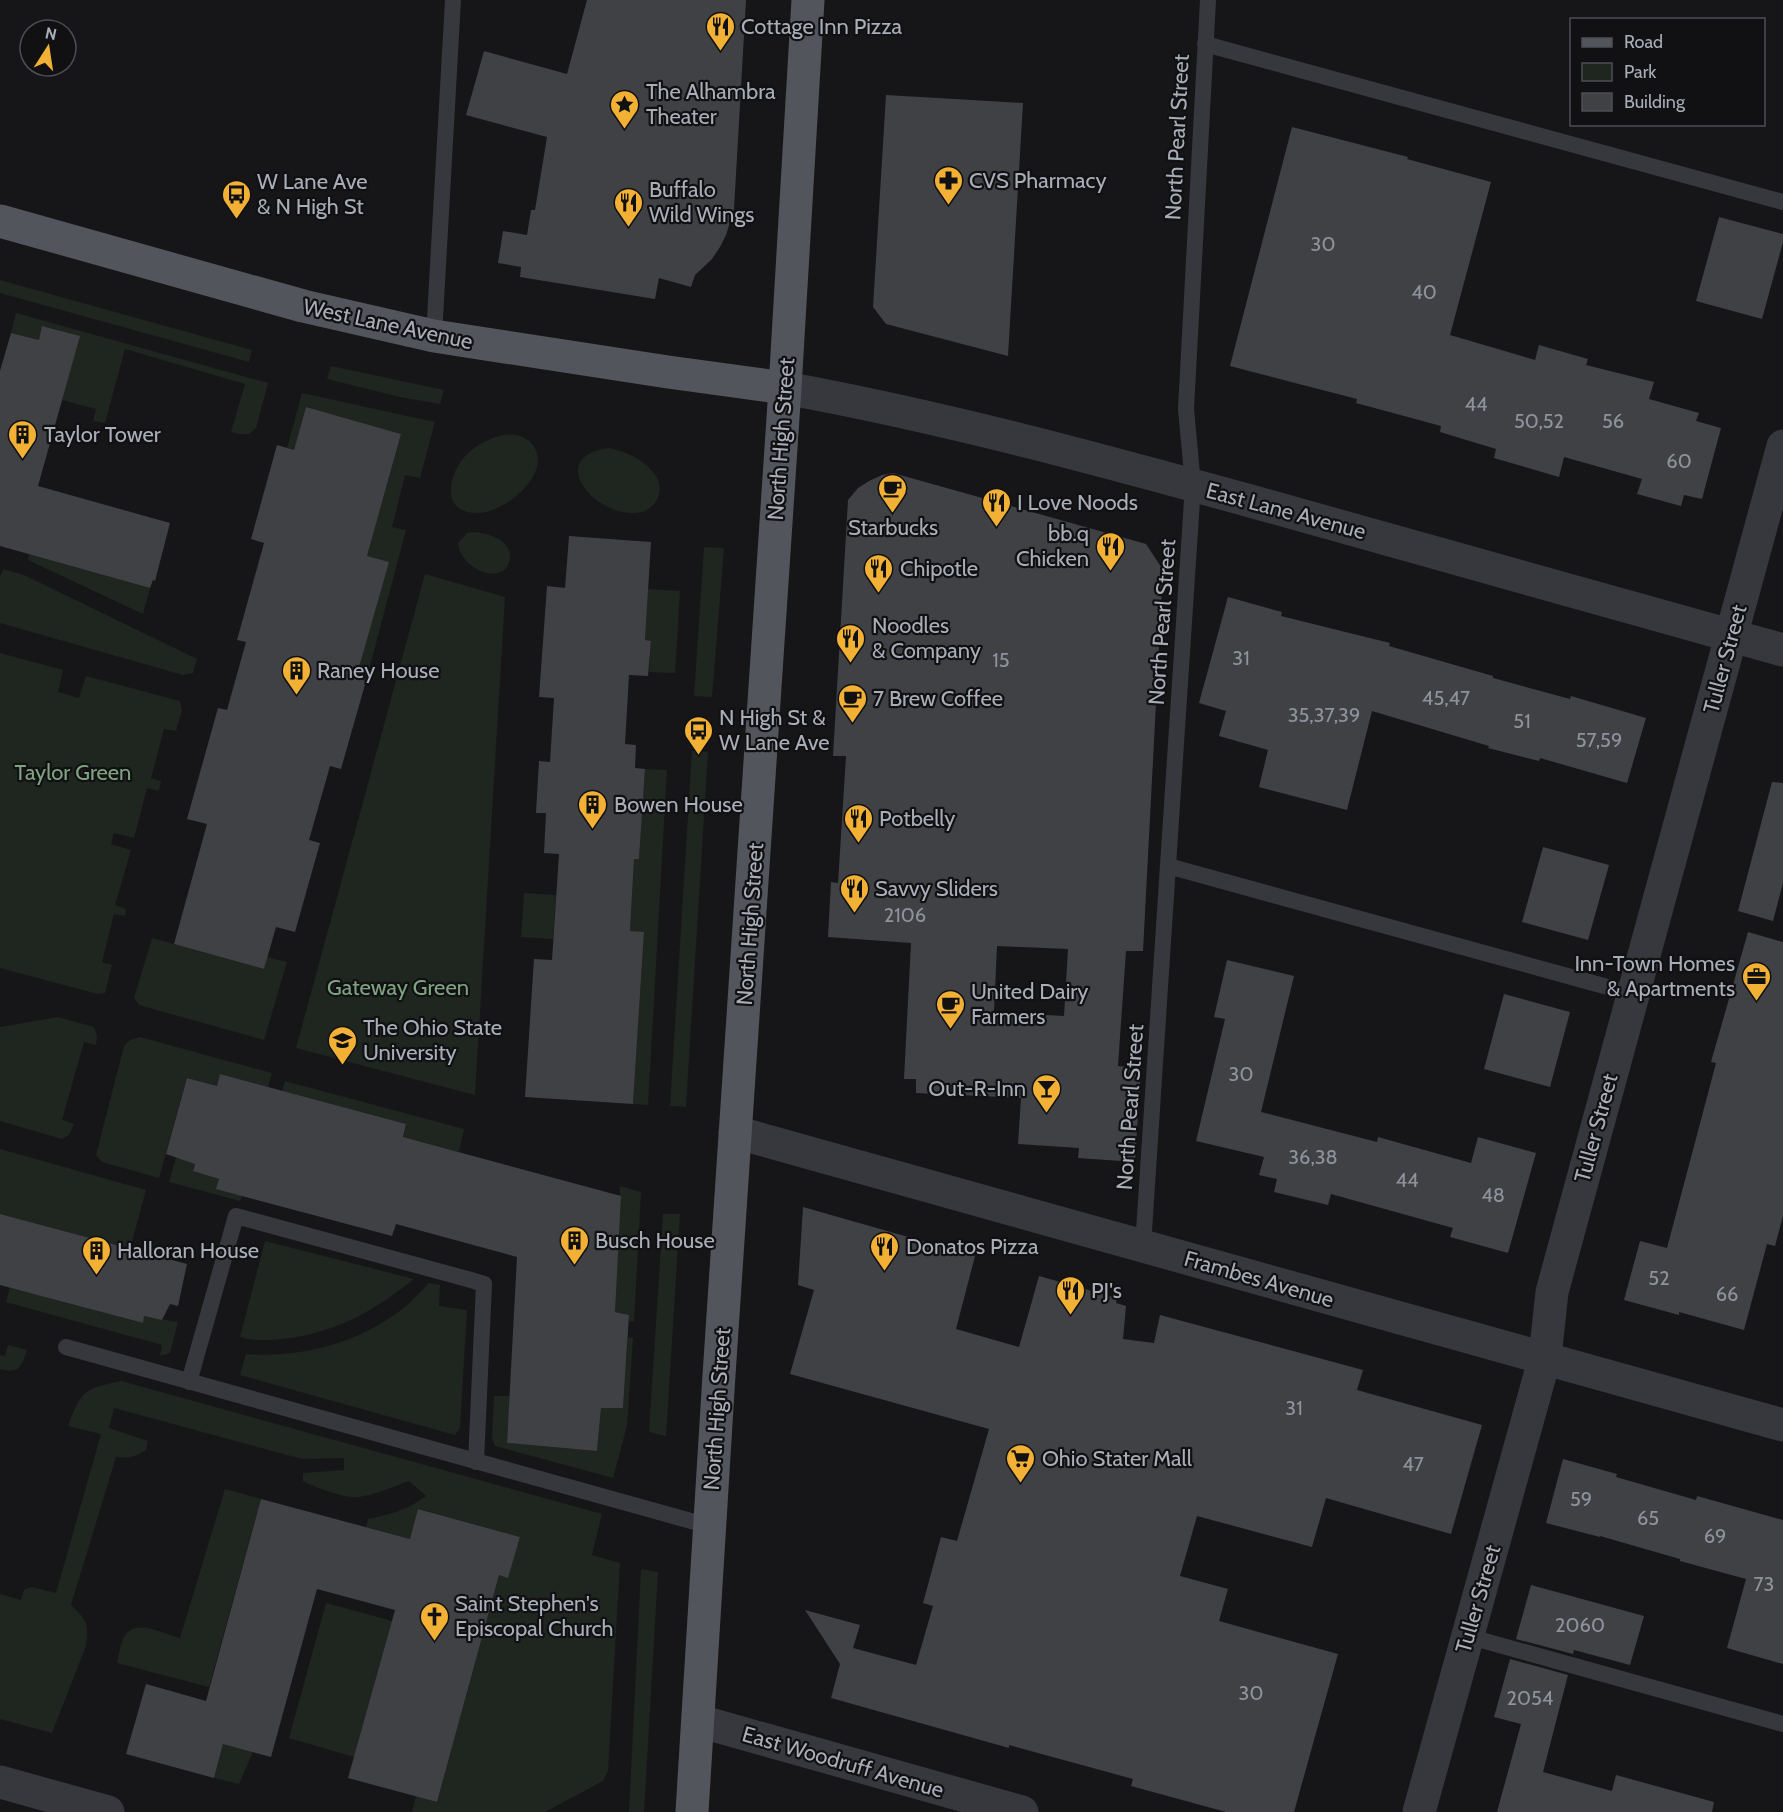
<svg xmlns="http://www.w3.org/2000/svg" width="1783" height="1812" font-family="Cabin,sans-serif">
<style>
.green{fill:#1e261f}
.building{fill:#404145;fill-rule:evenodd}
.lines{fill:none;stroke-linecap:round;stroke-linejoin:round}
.service{stroke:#37383d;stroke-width:16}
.minor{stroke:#37383d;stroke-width:33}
.tertiary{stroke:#37383d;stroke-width:33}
.primary{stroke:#53555c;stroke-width:33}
.labels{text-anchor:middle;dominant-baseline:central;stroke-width:4.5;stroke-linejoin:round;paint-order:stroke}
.number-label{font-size:20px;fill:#8e929b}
.poi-label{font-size:22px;fill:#a8adb8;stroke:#111113;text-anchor:start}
.street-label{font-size:22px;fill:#a8adb8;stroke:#111113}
.park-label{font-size:22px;fill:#7fa381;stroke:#111113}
</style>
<rect width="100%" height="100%" fill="#161618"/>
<path class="green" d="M0,280L252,350L249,362L0,293Z
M16,313L268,383L256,428L249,434H240L231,432L245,384L125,349L105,423L93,421L96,409L62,400L79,336L43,326L39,340L11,333Z
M331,366L444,390L440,404L400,397L327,379Z
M302,393L435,422L420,478L405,475L392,527L406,530L366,681L356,678L388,562L367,556L401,434L306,407L294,450L287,448Z
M503,435C507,435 512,434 516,435C521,436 525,438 529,441C559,468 506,515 475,513C439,511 449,472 467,454C478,444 488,439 503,435Z
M610,448C627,452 642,459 654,473C667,489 656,512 636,513C592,516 545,455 610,448Z
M474,532C488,533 511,540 510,557C510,561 508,567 504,570C487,582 459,562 458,543L467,533Z
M704,547L724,548L712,697L694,696Z
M29,554L150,588L143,614L28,560Z
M3,569L24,575L197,659L193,673L183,675L0,623V577Z
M425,574L505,597L475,1095L296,1048Z
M648,589L680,591L675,673L649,672L651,641L645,640Z
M0,653L63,670L58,692L79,698L86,676L180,701L182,710L176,731L164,729L151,778L161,781L159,791L147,788L134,838L114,833L111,844L131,850L115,905L126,909L125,916L114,914L102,962L112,965L105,993L98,994L0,968Z
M692,751L708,752L686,1107L670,1106Z
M645,769L667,770L648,1105L633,1104L644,933L630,931L634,859H639Z
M524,893L556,895L553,939L521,937Z
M152,938L264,969L267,957L287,962L264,1040L139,1005L134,998Z
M58,1017L94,1027L97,1036L96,1045L84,1042L62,1120L74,1124L69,1135L62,1139L0,1121V1027Z
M140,1037L272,1073L268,1087L220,1074L217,1086L187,1078L159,1178L102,1162L96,1155L124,1046L130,1040Z
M285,1081L464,1129L459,1152L403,1137L406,1124L282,1091Z
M0,1149L146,1190L130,1249L0,1214Z
M176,1157L195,1162L193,1171L219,1179L242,1196L240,1201L169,1182Z
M620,1186L641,1192L634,1322L629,1321V1315L615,1312Z
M663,1214H680L666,1436L649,1432Z
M265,1241L414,1279C375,1310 341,1330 291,1338C275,1340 256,1342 240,1337Z
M429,1283L440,1285L439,1306L467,1310L460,1428L455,1435L240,1375L246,1354C302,1358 361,1343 406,1306C414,1299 421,1291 429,1283Z
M10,1287L142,1323L144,1316L178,1322L170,1353L160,1356L162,1345L6,1302Z
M628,1337L633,1338L627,1426L613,1478L495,1446L492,1438L494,1396H510L507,1443L597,1451L601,1408H623Z
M8,1345L27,1350C21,1367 20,1374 0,1369V1355L5,1356Z
M121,1381L602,1514L592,1555L620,1563L608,1771L603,1781L545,1812H412L416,1796L437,1802L499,1575L508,1577L520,1537L419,1509L410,1539L366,1527L368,1519C388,1515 410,1509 426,1496L409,1481C392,1487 375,1495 358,1497C346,1499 314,1487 303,1481V1473L344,1470V1458L302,1459L114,1408L109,1428L148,1441L146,1450C135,1457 128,1459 116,1457L71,1605C87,1620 89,1624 86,1646L52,1733L0,1719V1594L21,1600L24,1590L31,1587L56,1593L101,1434L68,1426C82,1389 84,1389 121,1381Z
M225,1489L261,1499L209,1687L117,1663C119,1655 120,1646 123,1639C134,1616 162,1634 180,1638Z
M641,1569L658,1572L644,1812H629Z
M326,1603L392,1621L354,1757L289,1738Z
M232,1711L253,1752L239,1784L214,1778Z"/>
<path class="building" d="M587,0H746L734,209L726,235L720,247L712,259L695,275L691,287L659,278L655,299L520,277L521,267L498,263L503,231L527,235L531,210H535L547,137L466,115L484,51L567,74Z
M886,95L1023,103L1008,356L886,324L873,307Z
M1292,127L1408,157L1407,159L1491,182L1450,335L1535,360L1539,345L1588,359L1586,365L1654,382L1649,399L1699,413L1696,421L1721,428L1702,499L1684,495L1681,506L1637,494L1642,479L1564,457L1559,477L1494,458L1496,449L1440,432L1441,426L1356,403L1357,399L1230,366Z
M1719,217L1783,234V242L1762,319L1696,301Z
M42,326L80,336L38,486L170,523L155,581L153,580L150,588L0,546V371L11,333L39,340Z
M306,407L401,434L367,556L389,562L356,678L366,681L341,769L330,766L309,840L320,843L295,932L276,927L264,969L174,944L207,824L187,819L218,708L227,710L246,642L237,640L264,543L251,539L277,445L294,450Z
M893,473L1146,544L1163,570L1143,951H1126L1118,1066L1141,1068L1135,1162L1078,1158L1079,1148L1018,1144L1021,1098L916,1093V1079H904L911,943L828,937L831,882L838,883L846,756H833L848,500L858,488L869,481L882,475ZM997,946L1068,949L1064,1016L994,1012Z
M569,536L651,542L645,640L651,641L648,676L629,675L625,744L636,745L635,768L645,769L639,859H634L630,931L644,932L633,1104L525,1097L534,959L552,960L559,854L544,853L546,813H536L539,761L550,762L554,698L539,697L547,586L565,588Z
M1228,597L1282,612L1281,616L1390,643L1389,646L1493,676V678L1570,699L1571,696L1646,718L1627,783L1540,758L1539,761L1488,748L1489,746L1372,711L1347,810L1259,787L1268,750L1219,736L1226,711L1199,703Z
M1772,782L1783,783V883L1773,921L1738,911Z
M1543,847L1609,865L1588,940L1522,922Z
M1748,932L1783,942V1216L1775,1246L1767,1244L1744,1330L1679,1312V1315L1624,1300L1640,1241L1667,1248L1716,1063L1711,1062Z
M1227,960L1294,976L1261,1112L1377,1142L1378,1137L1471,1163L1478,1137L1536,1153L1508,1253L1450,1237L1453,1228L1331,1194L1328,1205L1274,1192L1277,1179L1259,1175L1264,1157L1196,1141L1225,1019L1214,1017Z
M1504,994L1570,1012L1550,1087L1484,1069Z
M220,1074L406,1124L403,1137L621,1196L615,1312L629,1315L623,1408H601L597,1451L507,1443L517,1257L396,1224L392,1236L216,1189L219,1179L193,1171L195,1164L166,1154L187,1078L217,1086Z
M803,1207L975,1256L956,1329L1019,1347L1039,1276L1117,1298L1116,1303L1126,1306L1123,1339L1154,1343L1160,1315L1363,1370L1357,1390L1482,1425L1451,1534L1326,1498L1312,1547L1197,1516L1180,1576L1228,1589L1219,1621L1338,1654L1294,1812H1226L1131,1786L1133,1779L1009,1745V1748L831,1698L840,1664L805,1610L860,1625L853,1648L916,1665L933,1606L923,1603L941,1537L957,1541L989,1429L790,1374L814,1290L798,1285Z
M0,1214L187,1264L178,1306L170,1304L162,1320L144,1316L143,1323L0,1285Z
M1563,1459L1617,1474L1616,1477L1696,1500L1697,1496L1783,1520V1664L1727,1648L1746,1579L1680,1561V1559L1600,1536V1537L1546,1523Z
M261,1499L410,1539L418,1509L520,1537L508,1578L499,1575L437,1802L348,1778L395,1610L317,1589L271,1757L223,1744L214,1778L126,1754L146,1684L206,1701Z
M1531,1585L1644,1616L1630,1665L1574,1650L1573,1654L1516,1639Z
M1510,1659L1568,1675L1543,1772L1612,1791L1616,1775L1714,1802L1712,1812H1497L1521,1724L1494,1717Z"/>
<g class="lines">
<path class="service" d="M1205,44L1783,202
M434,336L453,0
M1168,866L1633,994
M1143,1246L1193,485L1186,409L1208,0
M66,1347L709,1526
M189,1382L236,1216L471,1280L484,1284L476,1462
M1467,1636L1783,1724"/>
<path class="minor" d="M735,1132L1783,1425
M699,1721L1022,1812
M1419,1812L1545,1357L1552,1292L1783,446"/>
<path class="tertiary" d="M785,388C944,417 1098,459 1254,502C1430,551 1606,601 1783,650
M0,1782L108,1812"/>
<path class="primary" d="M0,221L303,306L434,336L668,372L785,388
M692,1812L719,1375L785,388L808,0"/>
</g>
<defs>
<symbol id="restaurant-pin" viewBox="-11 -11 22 30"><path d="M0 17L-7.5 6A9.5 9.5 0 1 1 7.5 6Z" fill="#f2b134" stroke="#111113"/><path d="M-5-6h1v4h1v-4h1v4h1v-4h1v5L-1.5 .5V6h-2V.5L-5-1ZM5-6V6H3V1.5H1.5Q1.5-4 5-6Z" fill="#111"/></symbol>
<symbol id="sight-pin" viewBox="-11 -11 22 30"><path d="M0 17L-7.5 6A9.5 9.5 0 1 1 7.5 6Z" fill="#f2b134" stroke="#111113"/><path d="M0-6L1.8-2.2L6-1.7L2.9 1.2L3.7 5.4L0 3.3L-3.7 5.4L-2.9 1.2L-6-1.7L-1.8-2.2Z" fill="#111"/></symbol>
<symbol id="pharmacy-pin" viewBox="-11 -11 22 30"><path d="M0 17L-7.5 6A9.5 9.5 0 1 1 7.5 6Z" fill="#f2b134" stroke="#111113"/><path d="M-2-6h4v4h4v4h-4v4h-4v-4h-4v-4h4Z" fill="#111"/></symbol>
<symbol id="bus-pin" viewBox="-11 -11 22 30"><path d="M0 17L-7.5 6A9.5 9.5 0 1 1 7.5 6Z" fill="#f2b134" stroke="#111113"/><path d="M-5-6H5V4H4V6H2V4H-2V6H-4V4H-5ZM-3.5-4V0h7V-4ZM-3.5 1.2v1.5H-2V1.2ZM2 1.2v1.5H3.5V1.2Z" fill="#111"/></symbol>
<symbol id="building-pin" viewBox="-11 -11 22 30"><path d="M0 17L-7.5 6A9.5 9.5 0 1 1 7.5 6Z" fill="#f2b134" stroke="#111113"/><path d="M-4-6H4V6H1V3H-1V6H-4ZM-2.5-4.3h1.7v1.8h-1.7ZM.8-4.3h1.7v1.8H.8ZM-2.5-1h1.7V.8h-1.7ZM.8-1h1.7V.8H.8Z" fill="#111"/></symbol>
<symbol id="cafe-pin" viewBox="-11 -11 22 30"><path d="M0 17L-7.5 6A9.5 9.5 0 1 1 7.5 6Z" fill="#f2b134" stroke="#111113"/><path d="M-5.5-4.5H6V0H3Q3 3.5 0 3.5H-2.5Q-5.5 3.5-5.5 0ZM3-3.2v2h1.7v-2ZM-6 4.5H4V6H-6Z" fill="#111"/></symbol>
<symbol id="office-pin" viewBox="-11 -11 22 30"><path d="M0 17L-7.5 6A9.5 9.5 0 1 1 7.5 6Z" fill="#f2b134" stroke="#111113"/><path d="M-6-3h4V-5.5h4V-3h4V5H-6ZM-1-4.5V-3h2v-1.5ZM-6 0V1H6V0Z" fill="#111"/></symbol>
<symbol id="university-pin" viewBox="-11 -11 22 30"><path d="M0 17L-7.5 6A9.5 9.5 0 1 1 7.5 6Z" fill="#f2b134" stroke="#111113"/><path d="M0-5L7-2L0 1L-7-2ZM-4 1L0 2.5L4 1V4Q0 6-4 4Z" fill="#111"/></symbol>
<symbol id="bar-pin" viewBox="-11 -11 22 30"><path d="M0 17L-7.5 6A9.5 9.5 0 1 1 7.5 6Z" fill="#f2b134" stroke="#111113"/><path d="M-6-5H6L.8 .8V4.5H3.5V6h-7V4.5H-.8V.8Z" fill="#111"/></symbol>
<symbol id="supermarket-pin" viewBox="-11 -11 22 30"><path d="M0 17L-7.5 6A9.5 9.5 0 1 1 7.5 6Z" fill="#f2b134" stroke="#111113"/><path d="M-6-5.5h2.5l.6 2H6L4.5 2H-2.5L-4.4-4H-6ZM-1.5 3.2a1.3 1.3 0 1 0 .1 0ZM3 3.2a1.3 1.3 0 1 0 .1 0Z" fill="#111"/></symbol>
<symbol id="church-pin" viewBox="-11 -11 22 30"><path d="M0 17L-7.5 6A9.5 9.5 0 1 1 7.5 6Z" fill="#f2b134" stroke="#111113"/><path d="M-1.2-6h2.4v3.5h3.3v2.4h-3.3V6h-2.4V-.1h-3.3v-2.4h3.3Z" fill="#111"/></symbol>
</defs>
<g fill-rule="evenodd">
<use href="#restaurant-pin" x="704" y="10" width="33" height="45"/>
<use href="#sight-pin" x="608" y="88" width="33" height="45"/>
<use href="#pharmacy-pin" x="932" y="164" width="33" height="45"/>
<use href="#bus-pin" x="220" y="178" width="33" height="45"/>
<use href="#restaurant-pin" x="612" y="186" width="33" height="45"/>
<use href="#building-pin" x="6" y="418" width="33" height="45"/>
<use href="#cafe-pin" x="876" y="472" width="33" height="45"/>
<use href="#restaurant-pin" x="980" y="486" width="33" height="45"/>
<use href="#restaurant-pin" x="1094" y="530" width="33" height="45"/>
<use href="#restaurant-pin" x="862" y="552" width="33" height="45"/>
<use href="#restaurant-pin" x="834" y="622" width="33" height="45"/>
<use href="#building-pin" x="280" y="654" width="33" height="45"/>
<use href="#cafe-pin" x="836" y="682" width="33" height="45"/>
<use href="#bus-pin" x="682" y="714" width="33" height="45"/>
<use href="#building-pin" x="576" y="788" width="33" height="45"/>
<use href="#restaurant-pin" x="842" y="802" width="33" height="45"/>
<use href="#restaurant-pin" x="838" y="872" width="33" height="45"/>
<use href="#office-pin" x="1740" y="960" width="33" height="45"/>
<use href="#cafe-pin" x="934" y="988" width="33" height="45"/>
<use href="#university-pin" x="326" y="1024" width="33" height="45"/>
<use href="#bar-pin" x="1030" y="1072" width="33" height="45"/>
<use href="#building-pin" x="558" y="1224" width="33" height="45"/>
<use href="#restaurant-pin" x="868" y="1230" width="33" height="45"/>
<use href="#building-pin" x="80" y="1234" width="33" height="45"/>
<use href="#restaurant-pin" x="1054" y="1274" width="33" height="45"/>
<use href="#supermarket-pin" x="1004" y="1442" width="33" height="45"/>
<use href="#church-pin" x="418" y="1600" width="33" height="45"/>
</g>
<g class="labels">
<g class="number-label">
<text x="1323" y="244">30</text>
<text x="1424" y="292">40</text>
<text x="1476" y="404">44</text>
<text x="1539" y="421">50,52</text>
<text x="1613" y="421">56</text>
<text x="1679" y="461">60</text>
<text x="1241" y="658">31</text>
<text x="1001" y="660">15</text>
<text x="1446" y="698">45,47</text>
<text x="1324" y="715">35,37,39</text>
<text x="1522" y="721">51</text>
<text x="1599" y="740">57,59</text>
<text x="905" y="915">2106</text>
<text x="1241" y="1074">30</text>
<text x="1313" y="1157">36,38</text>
<text x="1407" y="1180">44</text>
<text x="1493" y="1195">48</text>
<text x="1659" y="1278">52</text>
<text x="1727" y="1294">66</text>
<text x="1294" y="1408">31</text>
<text x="1413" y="1464">47</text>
<text x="1581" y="1499">59</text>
<text x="1648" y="1518">65</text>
<text x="1715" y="1536">69</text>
<text x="1764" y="1584">73</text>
<text x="1580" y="1625">2060</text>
<text x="1251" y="1693">30</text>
<text x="1530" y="1698">2054</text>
</g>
<g class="poi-label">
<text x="741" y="26">Cottage Inn Pizza</text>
<text x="646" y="91">The Alhambra<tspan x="646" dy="25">Theater</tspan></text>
<text x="969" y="180">CVS Pharmacy</text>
<text x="257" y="181">W Lane Ave<tspan x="257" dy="25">&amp; N High St</tspan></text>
<text x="649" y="189">Buffalo<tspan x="649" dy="25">Wild Wings</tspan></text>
<text x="44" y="434">Taylor Tower</text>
<text x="1017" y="502">I Love Noods</text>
<text x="893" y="527" text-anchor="middle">Starbucks</text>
<text x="1089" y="533" text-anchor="end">bb.q<tspan x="1089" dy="25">Chicken</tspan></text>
<text x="900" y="568">Chipotle</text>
<text x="872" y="625">Noodles<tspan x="872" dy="25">&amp; Company</tspan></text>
<text x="317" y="670">Raney House</text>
<text x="873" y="698">7 Brew Coffee</text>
<text x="719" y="717">N High St &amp;<tspan x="719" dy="25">W Lane Ave</tspan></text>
<text x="614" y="804">Bowen House</text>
<text x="879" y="818">Potbelly</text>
<text x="875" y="888">Savvy Sliders</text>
<text x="1735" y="963" text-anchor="end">Inn-Town Homes<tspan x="1735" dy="25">&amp; Apartments</tspan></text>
<text x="971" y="991">United Dairy<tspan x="971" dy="25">Farmers</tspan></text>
<text x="363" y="1027">The Ohio State<tspan x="363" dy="25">University</tspan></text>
<text x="1026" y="1088" text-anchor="end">Out-R-Inn</text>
<text x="595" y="1240">Busch House</text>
<text x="906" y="1246">Donatos Pizza</text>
<text x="117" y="1250">Halloran House</text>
<text x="1091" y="1290">PJ's</text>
<text x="1042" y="1458">Ohio Stater Mall</text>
<text x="455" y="1603">Saint Stephen's<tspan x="455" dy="25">Episcopal Church</tspan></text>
</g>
<g class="street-label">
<text transform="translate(1177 137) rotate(-87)">North Pearl Street</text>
<text transform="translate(388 324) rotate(12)">West Lane Avenue</text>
<text transform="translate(781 439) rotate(-86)">North High Street</text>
<text transform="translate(1286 511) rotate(15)">East Lane Avenue</text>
<text transform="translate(1162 622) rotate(-86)">North Pearl Street</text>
<text transform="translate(1725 659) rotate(-75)">Tuller Street</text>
<text transform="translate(750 924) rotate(-86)">North High Street</text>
<text transform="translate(1130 1107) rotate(-86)">North Pearl Street</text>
<text transform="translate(1596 1128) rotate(-75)">Tuller Street</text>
<text transform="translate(1259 1279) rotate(16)">Frambes Avenue</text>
<text transform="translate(717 1409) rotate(-86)">North High Street</text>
<text transform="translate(1478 1599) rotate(-74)">Tuller Street</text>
<text transform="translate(843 1762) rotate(16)">East Woodruff Avenue</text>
</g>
<g class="park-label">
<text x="73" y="772">Taylor Green</text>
<text x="398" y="987">Gateway Green</text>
</g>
</g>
<rect x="1570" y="18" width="195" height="108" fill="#111113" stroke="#4d4f55" stroke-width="1.5"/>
<rect x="1582" y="38" width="30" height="9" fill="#53555c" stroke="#4d4f55" stroke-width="1.5"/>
<text x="1624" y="48" font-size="18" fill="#a8adb8">Road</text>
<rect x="1582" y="63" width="30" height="18" fill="#1e261f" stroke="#4d4f55" stroke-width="1.5"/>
<text x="1624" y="78" font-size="18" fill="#a8adb8">Park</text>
<rect x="1582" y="93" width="30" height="18" fill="#404145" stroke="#4d4f55" stroke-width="1.5"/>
<text x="1624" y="108" font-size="18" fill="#a8adb8">Building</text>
<g transform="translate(48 48) rotate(12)"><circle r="28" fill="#111113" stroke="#4d4f55" stroke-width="1.5"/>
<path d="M0-4.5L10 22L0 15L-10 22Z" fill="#f2b134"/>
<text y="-9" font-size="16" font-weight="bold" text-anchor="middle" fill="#a8adb8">N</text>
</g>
</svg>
